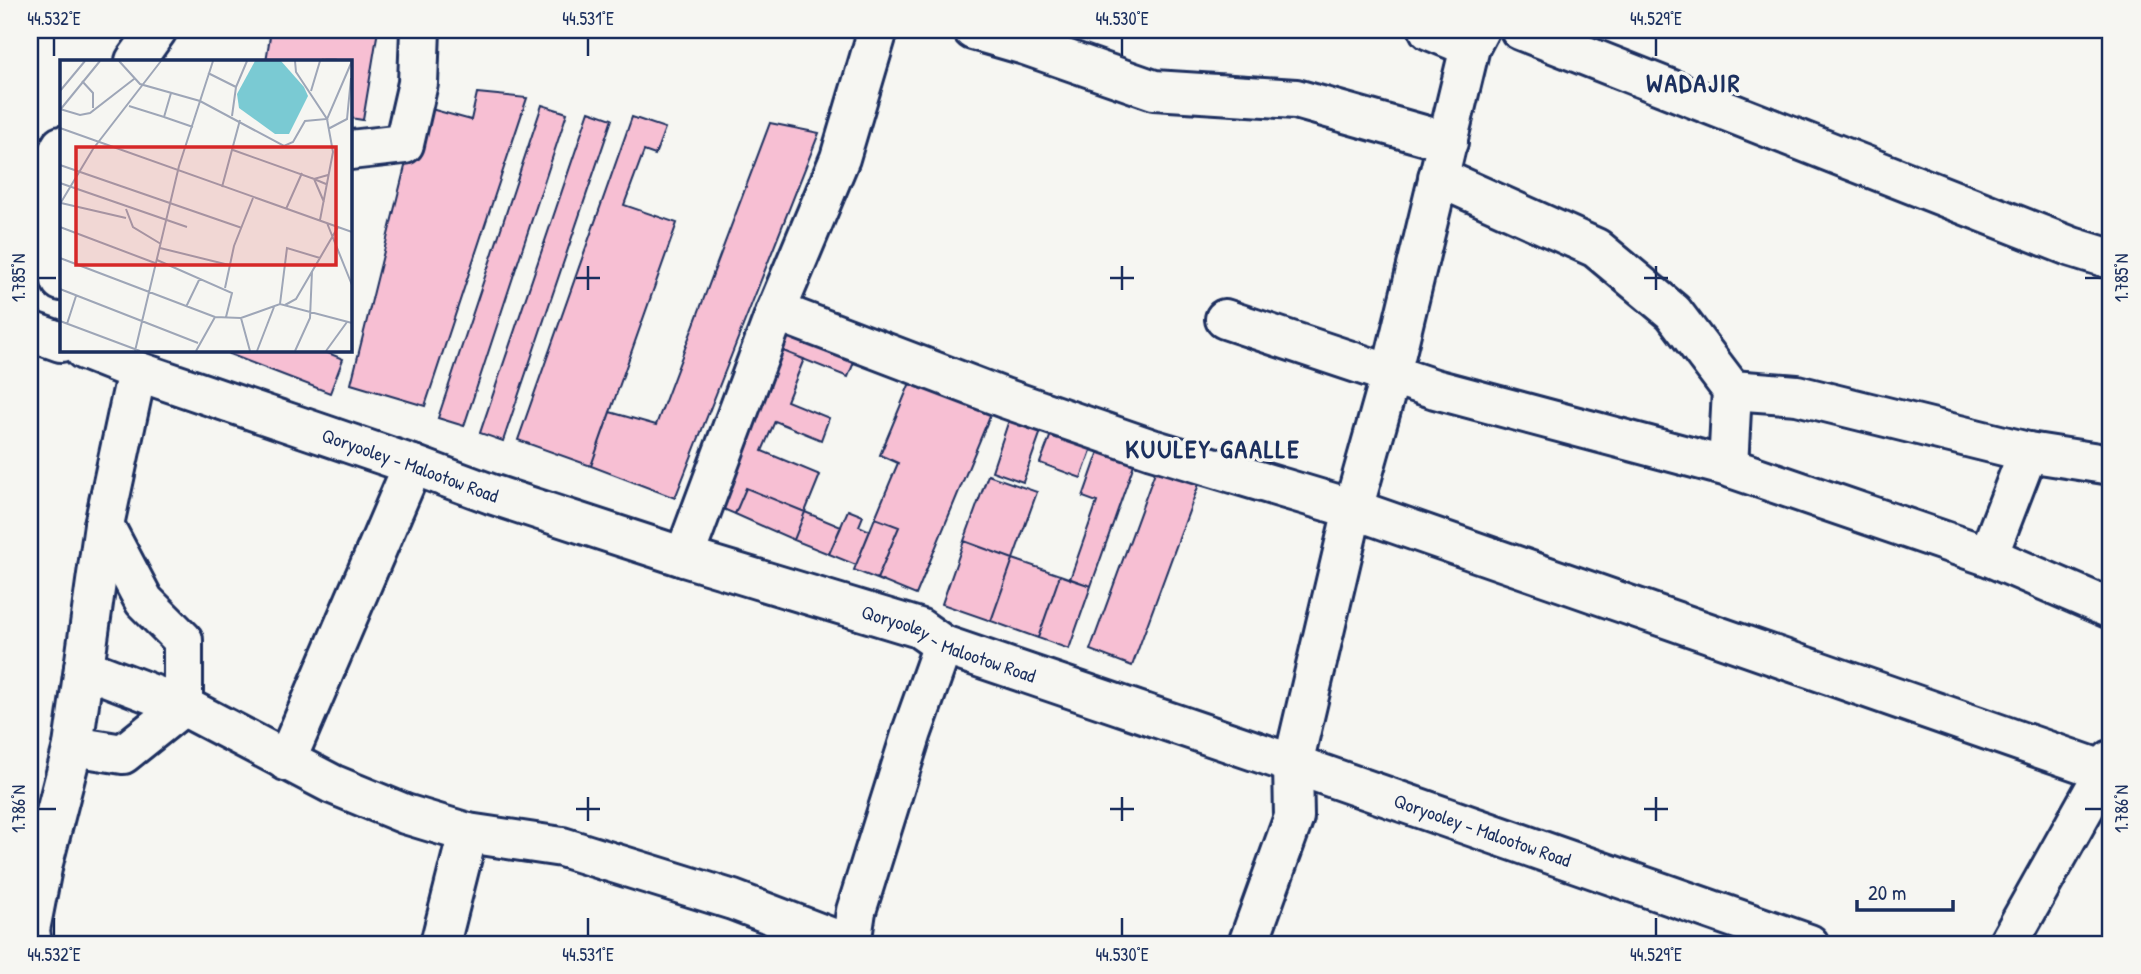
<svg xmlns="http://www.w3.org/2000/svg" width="2141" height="974" font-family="'Patrick Hand',sans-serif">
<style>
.building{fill:#f7bfd3;stroke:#1b2f5e;stroke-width:2}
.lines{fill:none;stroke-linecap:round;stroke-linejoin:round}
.minor-casing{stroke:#1b2f5e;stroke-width:44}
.minor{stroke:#f6f6f2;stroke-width:38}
.ticks{fill:none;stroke:#1b2f5e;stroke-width:2.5}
.labels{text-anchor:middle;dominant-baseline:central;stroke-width:7;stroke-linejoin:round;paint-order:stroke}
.street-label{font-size:19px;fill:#1b2f5e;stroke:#f6f6f2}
.district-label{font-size:26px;font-weight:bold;letter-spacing:2px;fill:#1b2f5e;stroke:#f6f6f2}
.inset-road{fill:none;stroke:#9ea6b7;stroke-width:2}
.view{fill:#d62828;fill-opacity:0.15;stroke:#d62828;stroke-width:3.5}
.inset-edge{fill:none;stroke:#1b2f5e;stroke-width:3.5}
.neatline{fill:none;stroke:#1b2f5e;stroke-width:2.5}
.ticks-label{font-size:18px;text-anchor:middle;fill:#1b2f5e}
</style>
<rect width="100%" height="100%" fill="#f6f6f2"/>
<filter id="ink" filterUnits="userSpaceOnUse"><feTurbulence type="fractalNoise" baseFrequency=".0143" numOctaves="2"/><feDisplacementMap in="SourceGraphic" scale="14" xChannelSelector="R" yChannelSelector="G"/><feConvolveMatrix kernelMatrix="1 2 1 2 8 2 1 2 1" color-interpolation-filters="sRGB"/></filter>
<g filter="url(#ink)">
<path class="building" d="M271,30H378L363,120L350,118V61H266Z
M477,93L527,98L425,406L351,384L420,106L471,120Z
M542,105L567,113L464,426L438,418Z
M589,111L612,119L503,441L480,433Z
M632,117L665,128L655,155L644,151L624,205L677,223L591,466L518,440Z
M770,123L819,133L675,498L591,466L610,412L656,425Z
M789,322L859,350L848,377L778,349Z
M778,349L804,359L787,401L829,418L821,440L775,421L762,451L820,475L805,512L746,488L735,514L714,505Z
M231,350H321L343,359L330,393L229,354Z
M914,373L994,406L916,595L877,579L899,527L875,518L898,463L880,455Z
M1009,420L1041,431L1023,482L992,471Z
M1053,429L1093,445L1081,478L1040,463Z
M1099,451L1134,464L1091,586L1070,579L1097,502L1083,497Z
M1156,469L1199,484L1132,666L1090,650Z
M988,475L1037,492L1013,559L964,541Z
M746,488L805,512L794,540L735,514Z
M848,510L863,516L859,526L870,531L856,565L829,554Z
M805,512L841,527L829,554L794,540Z
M875,518L899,527L877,579L854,570Z
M964,541L1013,559L991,621L942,604Z
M1013,559L1060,575L1038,638L991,621Z
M1060,575L1091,586L1069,649L1038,638Z"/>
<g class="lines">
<defs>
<g id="minor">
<path d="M973,30L1025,45L1154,90L1296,99L1448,142"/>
<path d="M1429,30L1470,47"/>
<path d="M1520,30L2072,247L2111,259"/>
<path d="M135,61L157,30"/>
<path d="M350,150L404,144L418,83L420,30"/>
<path d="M1438,177L1596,248L1673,312L1732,390L1728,467"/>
<path d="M30,179L38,193L61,281"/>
<path d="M30,210L61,146"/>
<path d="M776,311L1004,398L1152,449L1353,509L2111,773"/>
<path d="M1225,319L1435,389L1728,467L1988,556L2111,609"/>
<path d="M30,331L61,342"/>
<path id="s1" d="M84,350L137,371L413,465L491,494L684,557L919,628L943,645L1293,764L1809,944"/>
<path d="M1732,390L1797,395L2028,452L2111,465"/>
<path d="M1988,556L2028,452"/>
<path d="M684,557L776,311L840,158L878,30"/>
<path d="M84,668L183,706V640L144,601L104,525"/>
<path d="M73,746L123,754L183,706L332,784L405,814L468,833L562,847L733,900L848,944"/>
<path d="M286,761L413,465"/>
<path d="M32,944L30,930L43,863L73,746L104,525L137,371"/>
<path d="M440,944L468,833"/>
<path d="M851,944L856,911L912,732L943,645"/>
<path d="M1248,944L1294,817L1293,764L1353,509L1391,374L1470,47L1479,30"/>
<path d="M2008,944L2111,760"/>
</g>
</defs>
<use href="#minor" class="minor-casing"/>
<use href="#minor" class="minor"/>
</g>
</g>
<path class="ticks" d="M54,38V56M588,38V56M1122,38V56M1656,38V56M588,266V290M1122,266V290M1656,266V290M38,278H56M576,278H600M1110,278H1134M1644,278H1668M2085,278H2102M588,797V821M1122,797V821M1656,797V821M38,809H56M576,809H600M1110,809H1134M1644,809H1668M2085,809H2102M54,918V936M588,918V936M1122,918V936M1656,918V936"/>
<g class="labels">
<g class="street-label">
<text stroke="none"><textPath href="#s1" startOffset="346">Qoryooley - Malootow Road</textPath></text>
<text stroke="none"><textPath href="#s1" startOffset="914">Qoryooley - Malootow Road</textPath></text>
<text stroke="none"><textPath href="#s1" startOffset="1480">Qoryooley - Malootow Road</textPath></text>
</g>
<g class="district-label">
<text x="1694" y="82">WADAJIR</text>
<text x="1213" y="448">KUULEY GAALLE</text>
</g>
</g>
<g transform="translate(60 60)">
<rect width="292" height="292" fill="#f6f6f2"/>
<path d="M195,1H221L244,27L248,36L229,74H215L179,48L177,34Z" fill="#7acad3"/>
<path class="inset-road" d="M59,1L80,24L140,41L224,86L233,82L245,61L267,59L236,12L235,1M148,13L176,27M22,21L33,33V48M0,31L25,1M251,31L260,1M69,46L104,57L111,33M0,49L20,55L30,53L74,19M0,50L40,1M172,56L176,27L187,1M104,57L133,67M0,68L292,172M268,69L287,59L291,18M173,90L254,119L268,115M0,105L182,168M0,123L127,167M162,127L180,60M264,142L254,119L266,124M1,143L66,158M0,144L33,89L101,1M66,149L73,167L101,184M226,149L242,113M260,160L273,92L267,59L292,1M267,163L292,225M0,167L95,203M100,188L169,205M0,198L155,257M97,200L172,233L166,257M165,228L174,186L193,138M0,229L138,283M220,244L227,188L260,198M225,245L236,239L278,167M126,247L140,218M181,258L190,291M0,261L80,291M7,264L16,236M75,291L119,106L153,1M136,291L155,257L181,258L220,244L292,263M197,291L214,247M235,291L250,258L252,211M266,291L287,262"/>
<path class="view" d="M16,87H276V205H16Z"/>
<rect width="292" height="292" class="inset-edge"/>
</g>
<rect width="2141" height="974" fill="none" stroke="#f6f6f2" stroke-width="77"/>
<path d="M1857 900v10h96v-10" fill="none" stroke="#1b2f5e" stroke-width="3.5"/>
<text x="1868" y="900" font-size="21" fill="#1b2f5e" stroke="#f6f6f2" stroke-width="5" paint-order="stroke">20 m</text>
<rect x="38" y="38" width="2064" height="898" class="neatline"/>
<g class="ticks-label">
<text x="54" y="25">44.532°E</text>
<text x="588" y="25">44.531°E</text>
<text x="1122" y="25">44.530°E</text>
<text x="1656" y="25">44.529°E</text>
<text transform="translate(2122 278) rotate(-90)" y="6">1.785°N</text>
<text transform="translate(19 278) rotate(-90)" y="6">1.785°N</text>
<text transform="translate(2122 809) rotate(-90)" y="6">1.786°N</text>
<text transform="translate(19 809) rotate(-90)" y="6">1.786°N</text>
<text x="54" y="961">44.532°E</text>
<text x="588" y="961">44.531°E</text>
<text x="1122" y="961">44.530°E</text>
<text x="1656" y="961">44.529°E</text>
</g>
</svg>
